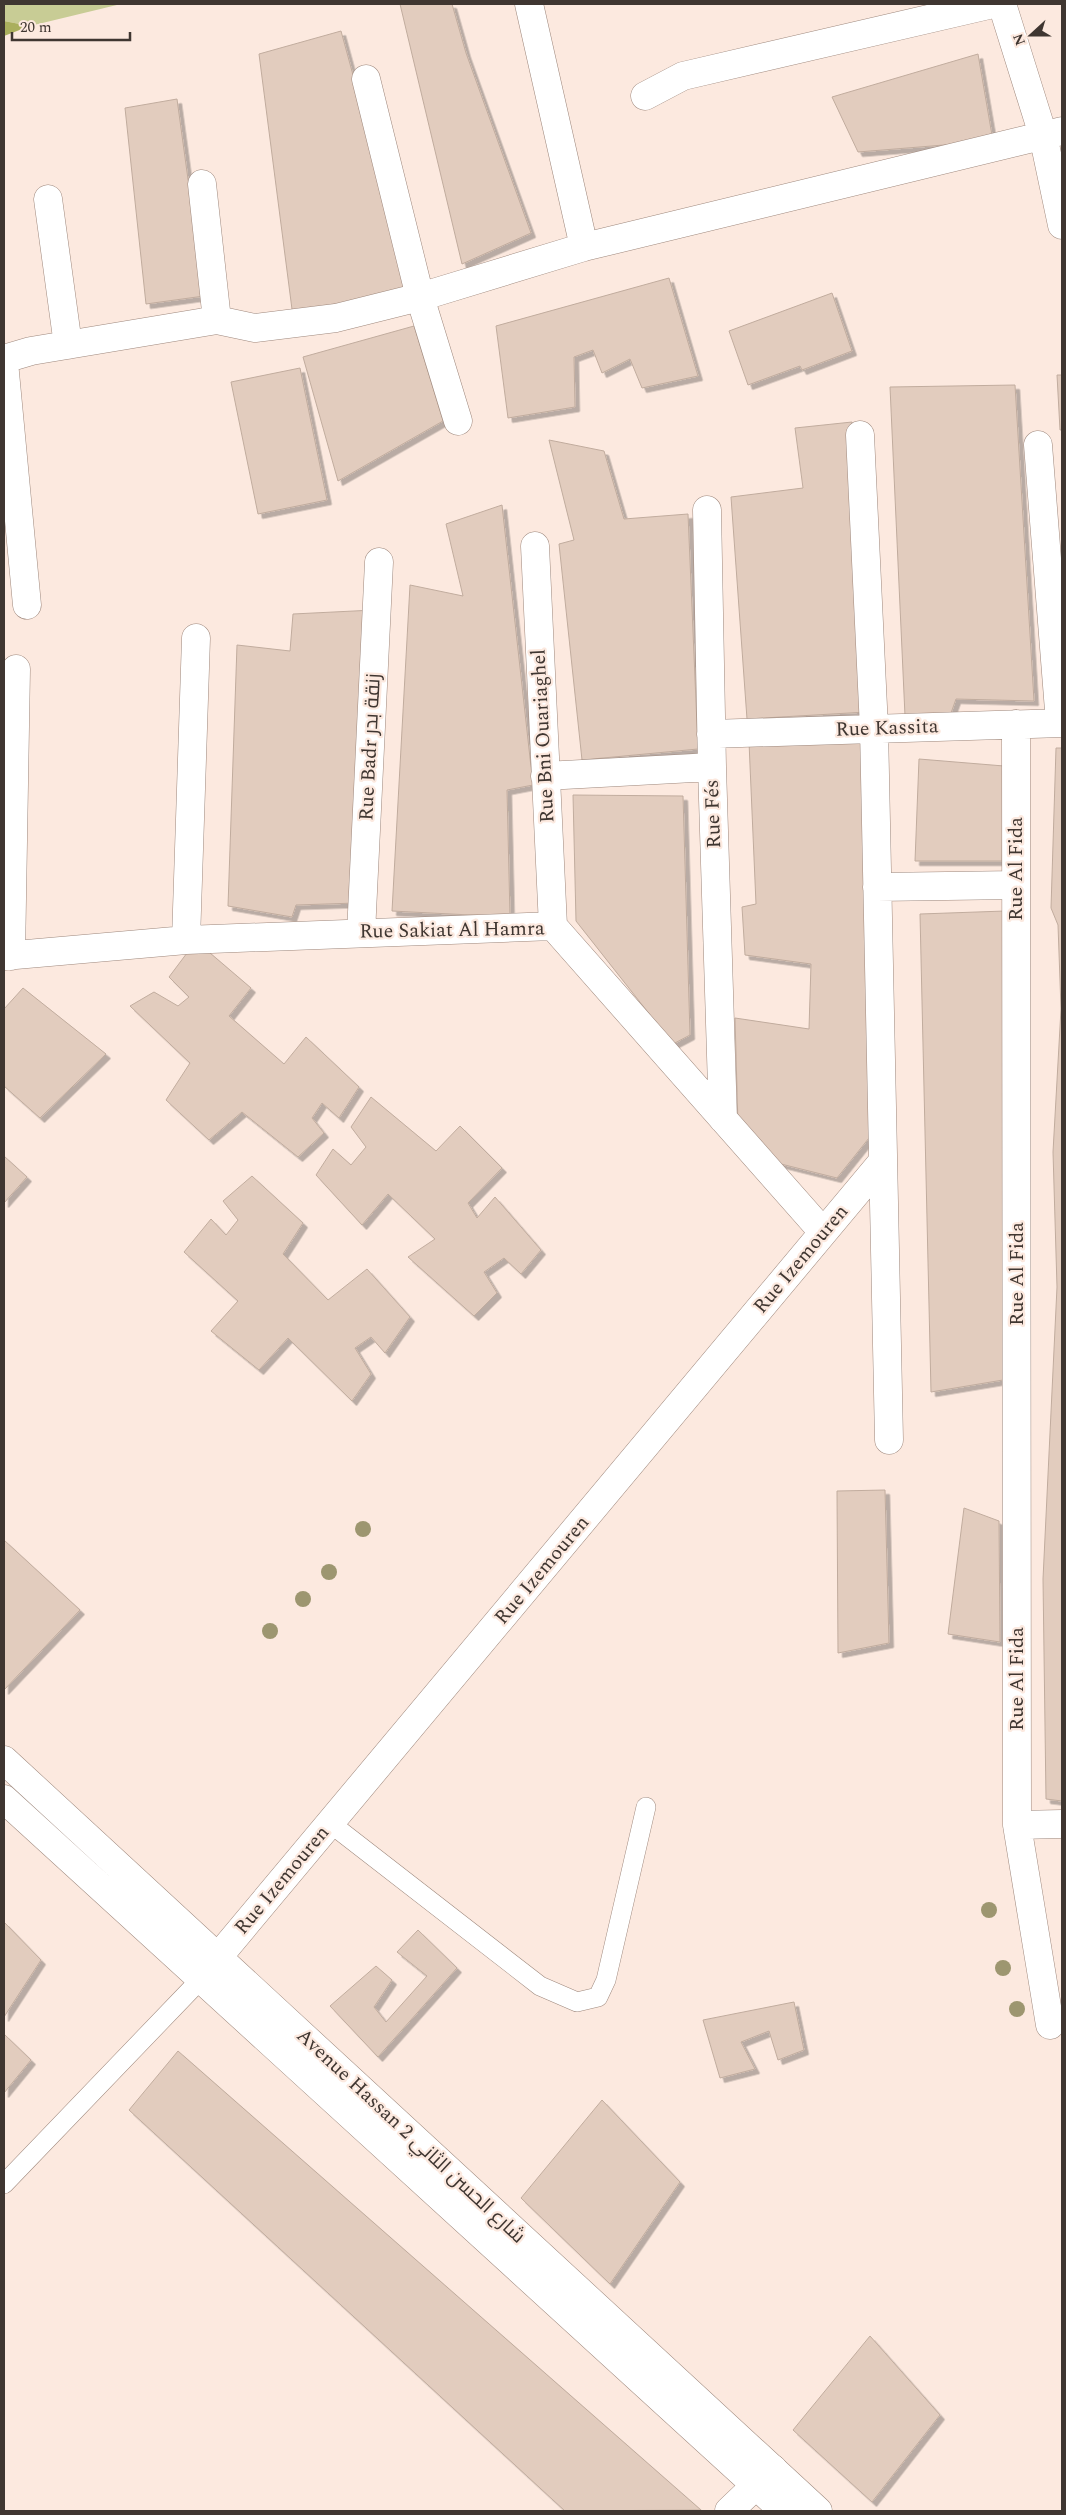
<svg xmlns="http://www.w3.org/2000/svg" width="1066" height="2515" font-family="Spectral,Cairo,serif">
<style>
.green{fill:#c8cc95}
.forest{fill:#aaaf5d}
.building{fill:#e2ccbe;stroke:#c1ac9e;filter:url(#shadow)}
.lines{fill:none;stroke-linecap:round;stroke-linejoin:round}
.service-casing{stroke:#9e887d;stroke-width:20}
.minor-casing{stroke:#9e887d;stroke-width:29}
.tertiary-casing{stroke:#9e887d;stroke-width:29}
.service{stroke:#fff;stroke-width:19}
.minor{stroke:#fff;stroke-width:28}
.tertiary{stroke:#fff;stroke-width:28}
.tree{fill:#9d9670}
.labels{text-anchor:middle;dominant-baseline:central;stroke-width:4.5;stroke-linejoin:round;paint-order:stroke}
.street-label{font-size:20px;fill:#3f3631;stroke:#fce9df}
</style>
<defs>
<filter id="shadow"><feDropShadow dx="4.5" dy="4.5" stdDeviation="0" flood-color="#0004"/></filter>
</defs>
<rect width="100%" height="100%" fill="#fce9df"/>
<path class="green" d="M4,4H121L30,26L4,21Z"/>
<path class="forest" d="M4,21L30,26L4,36Z"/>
<path class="building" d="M400,4H452L466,53L531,233L462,264Z
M341,31L412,291L293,317L259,54Z
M978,54L993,141L858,152L832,97Z
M177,99L204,296L146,304L125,108Z
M669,278L698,376L642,388L630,359L602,373L593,350L574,357L575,407L508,418L496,326Z
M832,293L852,351L802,370L800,366L748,385L729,331Z
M414,326L443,421L338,481L303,357Z
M300,368L327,500L258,514L231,382Z
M1057,375H1062V430H1060Z
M1015,385L1034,701L956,699L951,713L905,716L890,387Z
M852,422L866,712L747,719L731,497L803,488L795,428Z
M549,440L604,451L624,519L688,514L698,749L582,760L559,544L574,540Z
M502,505L533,785L507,790L510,917L392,911L410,585L463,596L446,524Z
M374,610L356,903L296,905L292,917L228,906L237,645L290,651L293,614Z
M863,738L873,1133L837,1178L773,1162L738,1126L735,1018L809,1029L811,964L745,955L742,907L756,904L749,742Z
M1056,748H1062V1801L1046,1799L1043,1579L1057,1287L1053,1152L1061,1009L1058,925L1051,908Z
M919,759L1004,766L1002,861H915Z
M573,795L683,796L690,1035L673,1044L576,921Z
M1005,911L1003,1380L931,1392L920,914Z
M196,941L251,988L229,1016L284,1064L306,1037L359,1087L339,1118L322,1103L312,1118L324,1133L298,1157L242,1112L209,1140L166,1100L190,1063L130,1006L154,992L178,1006L189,997L169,977Z
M23,988L106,1054L40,1118L4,1086V1009Z
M371,1097L436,1151L460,1126L502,1168L468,1203L477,1218L495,1197L541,1250L521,1274L504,1258L484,1272L497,1293L474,1316L408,1257L435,1239L388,1194L362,1225L316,1175L333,1149L351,1165L366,1147L351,1127Z
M4,1156L27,1177L4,1203Z
M252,1176L303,1223L283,1254L328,1300L367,1269L410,1317L385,1353L371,1337L355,1348L371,1374L352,1401L288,1338L259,1370L211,1331L238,1301L184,1252L211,1219L226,1235L238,1220L223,1201Z
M885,1490L889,1643L838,1653L837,1491Z
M964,1508L999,1521L1000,1642L948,1634Z
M4,1540L80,1610L4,1690Z
M4,1922L41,1960L4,2017Z
M418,1930L457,1968L378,2057L330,2006L376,1966L392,1980L374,2007L386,2022L427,1976L397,1952Z
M794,2002L804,2050L778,2060L769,2031L741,2042L755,2069L720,2078L703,2020Z
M4,2034L31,2060L4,2093Z
M178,2051L701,2510L565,2511L129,2110Z
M602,2100L680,2182L610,2284L521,2198Z
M870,2336L940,2415L872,2502L793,2430Z"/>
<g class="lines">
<defs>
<path id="service" d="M330,1823L540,1986L577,2002L598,1997L606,1980L646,1807
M4,2184L201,1979"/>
<path id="minor" d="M529,4L584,247
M1002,4L1043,135L1062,225
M366,79L420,297L458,421
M645,96L683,76L993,4
M202,184L217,320
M48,199L68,345
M4,359L31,351L217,320L255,328L336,318L420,297L584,247L1062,131
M4,362L27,605
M860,435L874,728L889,1440
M1038,445L1060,723
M707,510L712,767L723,1119
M535,546L553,926
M1016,724L1017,1825L1050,2025
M711,734L1062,723
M545,776L712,767
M877,887L1016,885
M361,933L379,562
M186,940L196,638
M4,956L186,940L553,926L823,1232
M11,956L16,669
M1017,1825L1062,1824
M203,1975L883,1161
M729,2511L773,2469"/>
<path id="tertiary" d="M4,1760L818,2511
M4,1799L784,2511"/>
</defs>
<use href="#service" class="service-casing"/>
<use href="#minor" class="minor-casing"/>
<use href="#tertiary" class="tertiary-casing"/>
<use href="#service" class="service"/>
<use href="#minor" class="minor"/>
<use href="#tertiary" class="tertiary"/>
</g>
<g class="tree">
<circle cx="363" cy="1529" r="8"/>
<circle cx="329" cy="1572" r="8"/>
<circle cx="303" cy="1599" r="8"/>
<circle cx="270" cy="1631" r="8"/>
<circle cx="989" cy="1910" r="8"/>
<circle cx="1003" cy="1968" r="8"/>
<circle cx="1017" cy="2009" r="8"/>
</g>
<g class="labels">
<g class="street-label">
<text transform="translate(887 728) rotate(-2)">Rue Kassita</text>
<text transform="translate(543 736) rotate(-93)">Rue Bni Ouariaghel</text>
<text transform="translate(370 747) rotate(-87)">Rue Badr زنقة بدر</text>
<text transform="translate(713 814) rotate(-92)">Rue Fés</text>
<text transform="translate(1016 869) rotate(-90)">Rue Al Fida</text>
<text transform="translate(452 930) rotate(-1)">Rue Sakiat Al Hamra</text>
<text transform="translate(801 1259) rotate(-50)">Rue Izemouren</text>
<text transform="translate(1017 1274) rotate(-90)">Rue Al Fida</text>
<text transform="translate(542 1570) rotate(-50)">Rue Izemouren</text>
<text transform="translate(1017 1679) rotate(-90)">Rue Al Fida</text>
<text transform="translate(282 1880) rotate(-50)">Rue Izemouren</text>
<text transform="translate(411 2136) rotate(43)">Avenue Hassan 2 شارع الحسن الثاني</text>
</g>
</g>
<rect width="1066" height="2515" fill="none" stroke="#3f3631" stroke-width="10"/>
<g transform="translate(1031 35) rotate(249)" stroke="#fce9df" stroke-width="4" paint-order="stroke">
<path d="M0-4L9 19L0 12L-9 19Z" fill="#3f3631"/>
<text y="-8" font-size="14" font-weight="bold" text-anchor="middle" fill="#3f3631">N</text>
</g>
<path d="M12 32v8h118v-8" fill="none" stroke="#3f3631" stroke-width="2.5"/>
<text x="20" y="32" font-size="15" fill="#3f3631" stroke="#fce9df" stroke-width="4" paint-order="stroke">20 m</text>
</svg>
